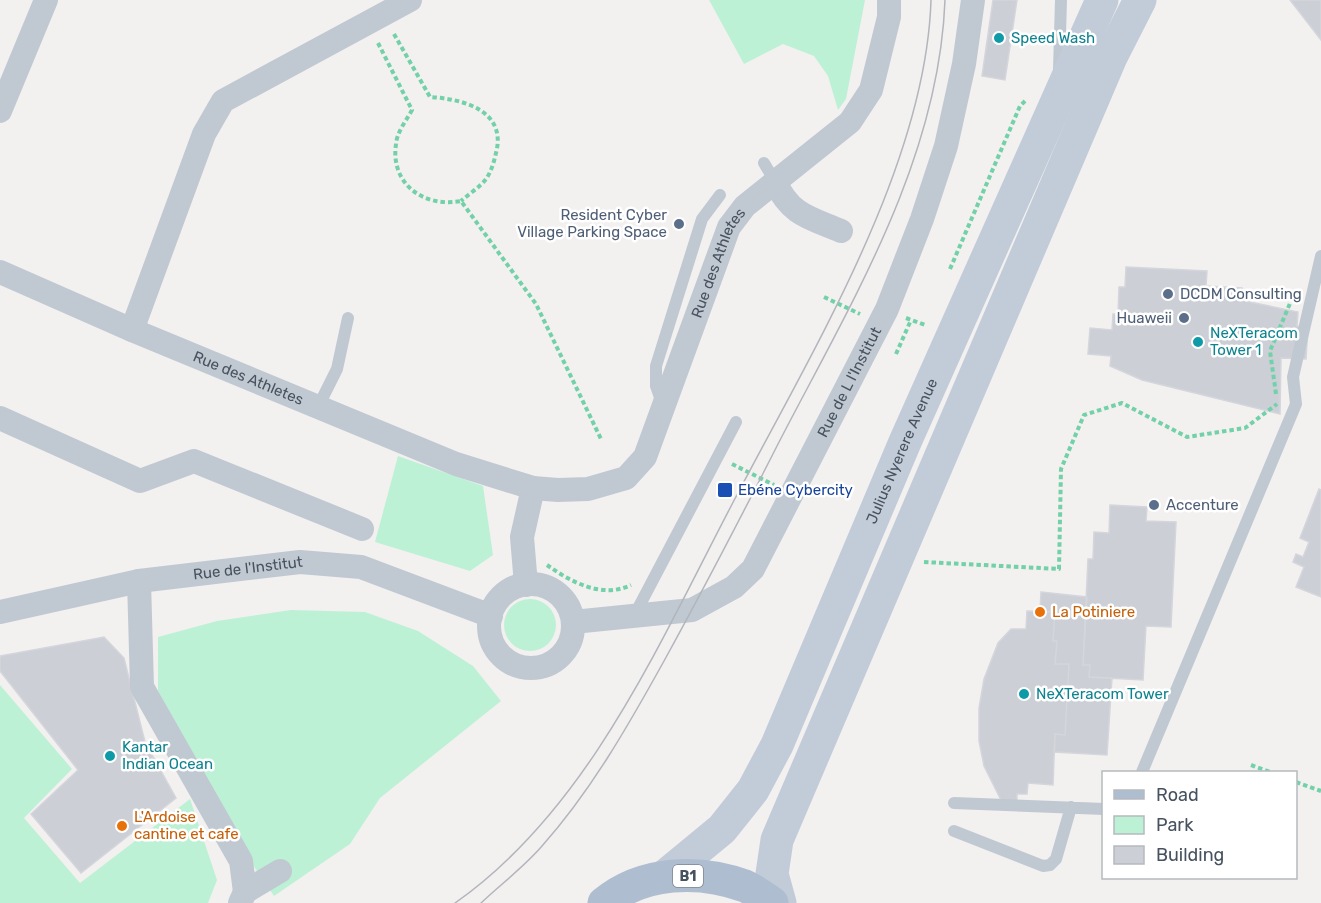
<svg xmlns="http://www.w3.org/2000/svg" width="1321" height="903" font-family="Rubik,sans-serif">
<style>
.green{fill:#bdf1d5}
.building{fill:#cccfd5;stroke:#d4d6dc;stroke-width:1.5}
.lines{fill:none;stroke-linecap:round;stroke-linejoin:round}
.path{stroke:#73d1a9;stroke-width:4;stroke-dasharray:4.5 3;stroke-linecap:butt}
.service{stroke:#c0c9d2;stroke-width:12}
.minor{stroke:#c0c9d2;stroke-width:24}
.secondary{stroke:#c2ccd9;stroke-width:33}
.primary{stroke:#afbdd0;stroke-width:33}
.tram{stroke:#b2b5bb;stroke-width:1.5}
.culture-dot{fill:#0f9aa8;stroke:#fff;stroke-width:2}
.service-dot{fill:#5c6f8a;stroke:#fff;stroke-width:2}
.transit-dot{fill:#1a4fb4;stroke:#fff;stroke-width:2}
.food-dot{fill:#e8710a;stroke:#fff;stroke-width:2}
.labels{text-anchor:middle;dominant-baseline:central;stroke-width:5;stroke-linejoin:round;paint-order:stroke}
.shield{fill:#fff;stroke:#7e868f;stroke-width:1.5}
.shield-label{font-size:14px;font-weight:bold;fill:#47525f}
.culture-label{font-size:15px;fill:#0d838f;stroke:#fff;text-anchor:start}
.service-label{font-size:15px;fill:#4e5e75;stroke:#fff;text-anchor:end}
.street-label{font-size:15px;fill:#47525f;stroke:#fff}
.transit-label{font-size:15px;fill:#164399;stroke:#fff;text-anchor:start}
.food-label{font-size:15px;fill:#c56008;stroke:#fff;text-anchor:start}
</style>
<rect width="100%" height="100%" fill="#f3f0f0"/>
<path class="green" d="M709,0H865L846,99L838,110L828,76L814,56L783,44L744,64Z
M398,456L483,486L493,555L470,571L375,542Z
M504 625a26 26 0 1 1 52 0a26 26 0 1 1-52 0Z
M291,610L365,612L418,631L473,666L501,701L380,798L350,844L274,896L255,868L158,691V637L217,621Z
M0,685L72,769L24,818L80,883L190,799L217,880L208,903H0Z"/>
<path class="building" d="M993,0H1017L1005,80L982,76Z
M1290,0H1321V40Z
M1126,267L1207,271L1206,286L1242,288L1245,301L1298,312L1297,326L1308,327L1306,359L1281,358L1280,414L1142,380L1110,366L1111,356L1088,354L1090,328L1112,330L1113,314H1118L1119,287H1125Z
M1319,489L1321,490V597L1296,587L1304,567L1293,562L1296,554L1303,557L1309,542L1300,538Z
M1110,505L1147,507L1146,521L1176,522L1171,627L1146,626L1143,680L1089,677L1090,665H1083L1088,559H1093L1094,532L1109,533Z
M1041,592L1087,597L1083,665H1090L1089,677L1112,678L1107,755L1054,752L1055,734L1065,735L1069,664H1055L1057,641H1053L1055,612L1040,611Z
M1027,611L1055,612L1053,641H1057L1055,664H1069L1065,735L1055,734L1053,785L1028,783L1027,794H1017V803L1002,802L984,766L979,741V708L984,679L998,643L1011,629H1026Z
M104,637L124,658L145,742L176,798L81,873L31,814L78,770L0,671V656Z"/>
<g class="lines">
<path class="path" d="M394,34L430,97C464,99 507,111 496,153C494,162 491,172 486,179C480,187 469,194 461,201
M378,43L412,110C406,121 397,132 396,144C390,184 424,208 461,201L536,304L601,439
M950,269L1020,106L1027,99
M824,297L860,314
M906,318L925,325
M896,354L911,320
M1276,394L1270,351L1291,301
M732,464L774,485
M924,562L1059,569L1061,469L1084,415L1122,403L1187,437L1245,428L1277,404
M547,565C571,582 602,599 631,585
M1251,765L1270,772
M1296,782L1321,791"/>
<path class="service" d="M1059,70L1061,0
M764,163L776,183
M662,403L656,386V366L702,219L720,195
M318,407L337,369L348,318
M634,616L736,422
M1142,772L1296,404L1293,377L1321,256
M954,803L1104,809
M954,831L1043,866L1050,865L1056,859L1071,807"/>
<g class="minor">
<path d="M0,111L46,0"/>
<path d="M776,183C790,215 811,218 841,231"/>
<path id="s1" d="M0,272L132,330L456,464L533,488L558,490L588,489L626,478L645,457L729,227L745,206L850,122L871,90L889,17V0"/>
<path d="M132,330L204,134L223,101L410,0"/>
<path d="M0,418L140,481L194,461L362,529"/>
<path d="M139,581L142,687L241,861L245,892"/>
<circle cx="531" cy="626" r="42"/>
<path d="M526,585L522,537L533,488"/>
<path id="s2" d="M0,612L139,581L300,562L361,567L491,616"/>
<path id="s3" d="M573,622L692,610L734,587L753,569L887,309L922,219L946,146L964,64L973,0"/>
<path d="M240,903L245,892L280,871"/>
</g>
<g class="secondary">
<path id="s4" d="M665,876L722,829L753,790L777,745L905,442L1102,0"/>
<path d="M780,903L772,874L777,840L1111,57L1140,0"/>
</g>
<path class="primary" d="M604,903C643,871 699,869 745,886C754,890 763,897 772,903"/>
<path class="tram" d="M455,903C592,807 663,634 739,491C814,348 926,164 931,0
M481,903C501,884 524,867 542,846C591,791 628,726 664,661C703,590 740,519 777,446C849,306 939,162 945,0"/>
</g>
<g class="culture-dot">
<circle cx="999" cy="38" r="6"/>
<circle cx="1198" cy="342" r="6"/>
<circle cx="1024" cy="694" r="6"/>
<circle cx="110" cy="756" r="6"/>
</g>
<g class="service-dot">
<circle cx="679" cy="224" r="6"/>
<circle cx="1168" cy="294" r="6"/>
<circle cx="1184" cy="318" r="6"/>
<circle cx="1154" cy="505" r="6"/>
</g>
<rect class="transit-dot" x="717" y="482" width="16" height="16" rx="3"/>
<g class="food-dot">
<circle cx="1040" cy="612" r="6"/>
<circle cx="122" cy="826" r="6"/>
</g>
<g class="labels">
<rect class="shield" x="673" y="865" width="30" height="22" rx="4.5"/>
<g class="shield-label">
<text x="688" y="876">B1</text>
</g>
<g class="culture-label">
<text x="1011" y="38">Speed Wash</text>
<text x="1210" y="333">NeXTeracom<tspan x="1210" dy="17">Tower 1</tspan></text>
<text x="1036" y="694">NeXTeracom Tower</text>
<text x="122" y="747">Kantar<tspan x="122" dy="17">Indian Ocean</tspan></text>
</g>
<g class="service-label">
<text x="667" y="215">Resident Cyber<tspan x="667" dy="17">Village Parking Space</tspan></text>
<text x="1180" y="294" text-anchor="start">DCDM Consulting</text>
<text x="1172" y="318">Huaweii</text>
<text x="1166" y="505" text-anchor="start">Accenture</text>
</g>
<g class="street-label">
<text stroke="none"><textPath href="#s1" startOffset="906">Rue des Athletes</textPath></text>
<text stroke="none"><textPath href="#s1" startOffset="270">Rue des Athletes</textPath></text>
<text stroke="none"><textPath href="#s3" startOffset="404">Rue de L l'Institut</textPath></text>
<text stroke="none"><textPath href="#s4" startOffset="494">Julius Nyerere Avenue</textPath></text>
<text stroke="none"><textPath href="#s2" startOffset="252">Rue de l'Institut</textPath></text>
</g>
<g class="transit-label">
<text x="738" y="490">Ebéne Cybercity</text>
</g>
<g class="food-label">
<text x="1052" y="612">La Potiniere</text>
<text x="134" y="817">L'Ardoise<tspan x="134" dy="17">cantine et cafe</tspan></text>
</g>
</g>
<rect x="1102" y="771" width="195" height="108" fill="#ffffff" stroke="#b5babf" stroke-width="1.5"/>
<rect x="1114" y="790" width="30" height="9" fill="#afbdd0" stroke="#b5babf" stroke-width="1.5"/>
<text x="1156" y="801" font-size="18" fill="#47525f">Road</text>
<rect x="1114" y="816" width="30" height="18" fill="#bdf1d5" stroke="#b5babf" stroke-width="1.5"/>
<text x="1156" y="831" font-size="18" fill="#47525f">Park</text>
<rect x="1114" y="846" width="30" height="18" fill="#cccfd5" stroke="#b5babf" stroke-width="1.5"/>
<text x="1156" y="861" font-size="18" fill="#47525f">Building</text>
</svg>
